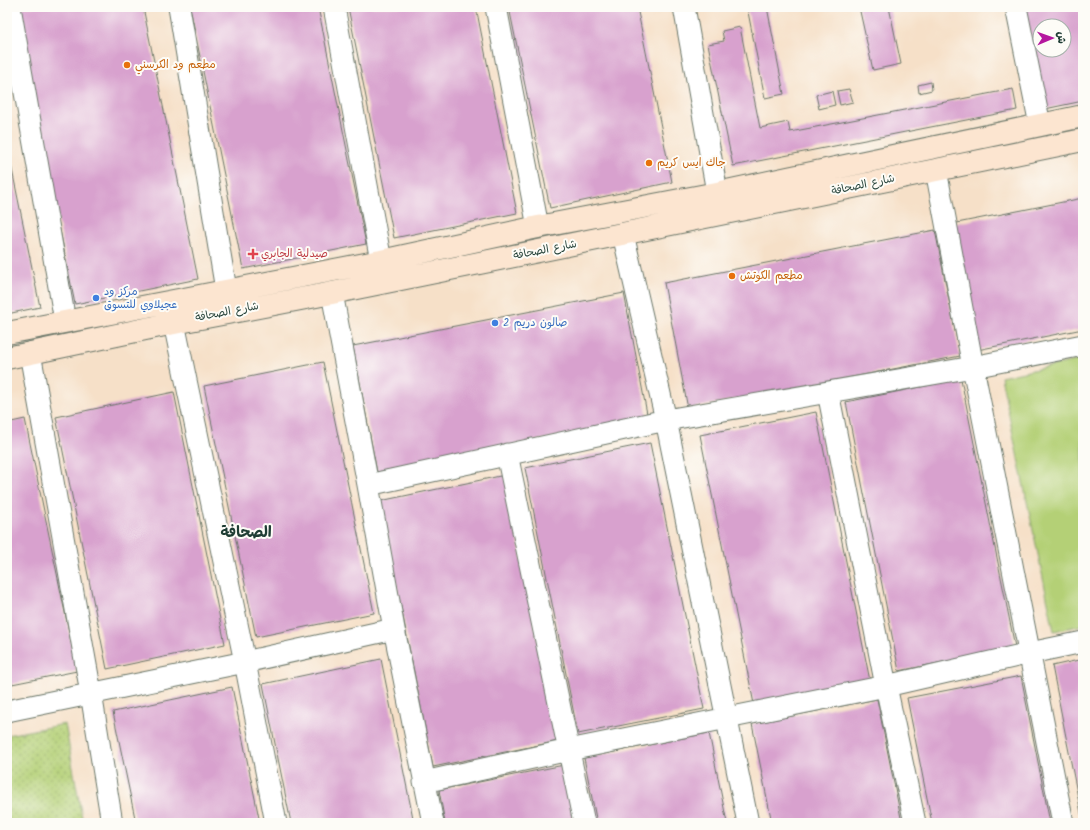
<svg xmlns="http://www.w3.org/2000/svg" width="1090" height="830" font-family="Kalam,'Playpen Sans Arabic',sans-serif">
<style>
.park{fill:url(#park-dots);stroke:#6a8655}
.garden{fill:#b4d076;stroke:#6a8655}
.building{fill:#d8a1ce;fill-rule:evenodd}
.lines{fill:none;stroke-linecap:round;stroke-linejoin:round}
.street-casing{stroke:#6a7668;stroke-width:23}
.secondary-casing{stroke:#6a7668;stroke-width:24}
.street{stroke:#fff;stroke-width:21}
.secondary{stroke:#fce5d0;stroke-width:22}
.food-dot{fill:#e8710a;stroke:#fdfcf7;stroke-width:1.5}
.health-dot{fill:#e0444e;stroke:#fdfcf7;stroke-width:1.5}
.shop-dot{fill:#3f7fe0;stroke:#fdfcf7;stroke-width:1.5}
.labels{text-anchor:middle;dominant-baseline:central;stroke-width:4;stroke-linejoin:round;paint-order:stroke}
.food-label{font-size:11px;fill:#c56008;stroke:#fdfcf7;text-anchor:start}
.street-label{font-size:11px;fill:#1f3d34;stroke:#fdfcf7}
.health-label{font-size:11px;fill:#be3a42;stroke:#fdfcf7;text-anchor:start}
.shop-label{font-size:11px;fill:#366cbe;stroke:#fdfcf7;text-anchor:start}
.district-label{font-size:15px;font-weight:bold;fill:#1f3d34;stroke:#fdfcf7}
</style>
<defs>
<pattern id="park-dots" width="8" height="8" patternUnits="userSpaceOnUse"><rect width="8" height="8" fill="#b4d076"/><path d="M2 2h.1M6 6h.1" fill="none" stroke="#92aa62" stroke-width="1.8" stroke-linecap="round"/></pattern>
</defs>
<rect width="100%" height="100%" fill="#fdfcf7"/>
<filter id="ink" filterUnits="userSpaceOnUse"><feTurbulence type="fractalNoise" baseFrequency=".025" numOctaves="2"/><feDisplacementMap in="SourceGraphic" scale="8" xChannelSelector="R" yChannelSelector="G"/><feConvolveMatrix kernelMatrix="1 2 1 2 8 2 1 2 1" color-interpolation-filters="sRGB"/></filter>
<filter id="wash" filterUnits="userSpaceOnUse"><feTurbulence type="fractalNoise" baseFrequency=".012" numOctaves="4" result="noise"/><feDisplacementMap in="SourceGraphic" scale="16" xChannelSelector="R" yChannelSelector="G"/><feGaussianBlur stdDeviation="0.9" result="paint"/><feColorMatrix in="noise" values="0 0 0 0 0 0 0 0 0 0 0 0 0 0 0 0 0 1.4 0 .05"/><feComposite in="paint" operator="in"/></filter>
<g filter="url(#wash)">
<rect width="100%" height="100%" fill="#f6e0c8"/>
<path class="park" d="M65,724L83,823H7V735Z"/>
<path class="garden" d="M1083,359V625L1054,631L1001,377Z"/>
<g id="blocks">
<path class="building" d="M15,7H143L198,279L75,304Z
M190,7H318L366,244L243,269Z
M348,7H476L517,213L394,238Z
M509,7H637L672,182L550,208Z
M747,7H767L784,94L765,98Z
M859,7H889L901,64L873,70Z
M1024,7H1083V101L1045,109ZM1040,26H1064V50H1040Z
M740,27L760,128L788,122L790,132L1013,89L1017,110L733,166L708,44L724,41L722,31Z
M931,82L932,90L919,93L918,85Z
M849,89L853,102L840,105L837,91Z
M832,91L835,105L819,109L816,95Z
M7,145L40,307L7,314Z
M1083,198V329L977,350L952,224Z
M935,230L960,356L688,409L664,283Z
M624,293L648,419L377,472L353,346Z
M323,362L374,613L256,637L204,386Z
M961,379L1015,647L899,671L846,402Z
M174,392L225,644L107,669L56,417Z
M816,412L870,681L754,704L700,435Z
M25,419L77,671L7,685V423Z
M650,443L704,709L578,734L525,468Z
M505,475L558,741L433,767L380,501Z
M381,659L414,823H291L263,684Z
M1083,659V818H1082L1052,666Z
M1021,676L1050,823H932L907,698Z
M232,687L260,823H136L113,712Z
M877,699L902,823H772L752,724Z
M709,733L727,823H597L584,758Z
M564,765L575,823H445L439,790Z"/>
</g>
</g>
<g filter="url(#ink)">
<use href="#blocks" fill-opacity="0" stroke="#6a7668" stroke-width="1"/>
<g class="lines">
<defs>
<path id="street" d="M10,7L65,321
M179,7L226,290
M334,7L381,261
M496,7L538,227
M684,7L720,209
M1016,7L1040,125
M936,170L973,367L1063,823
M623,234L666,420L748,823
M332,293L368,485L394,629L433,823
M174,323L245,662L276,823
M30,353L91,693L112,823
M828,392L886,686L915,823
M507,454L584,823
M368,485L666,420L973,367L1083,345
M7,711L245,662L394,629
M424,782L569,750L886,686L1030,653L1083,642"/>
<path id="secondary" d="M7,333L381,261L538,227L717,193L1083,116
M7,358L174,323L332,293L1083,140"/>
</defs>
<use href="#street" class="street-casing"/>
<use href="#secondary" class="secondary-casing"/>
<use href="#street" class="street"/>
<use href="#secondary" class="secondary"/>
</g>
</g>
<g class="food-dot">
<circle cx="127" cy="65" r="4"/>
<circle cx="649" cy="163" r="4"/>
<circle cx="732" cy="276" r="4"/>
</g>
<path class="health-dot" d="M251 248h4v4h4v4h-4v4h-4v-4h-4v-4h4z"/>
<g class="shop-dot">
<circle cx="96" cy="298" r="4"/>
<circle cx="495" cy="323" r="4"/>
</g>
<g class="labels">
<g class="food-label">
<text x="135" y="65">مطعم ود الكرسني</text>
<text x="657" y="163">جاك ايس كريم</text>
<text x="740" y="276">مطعم الكوتش</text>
</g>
<g class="street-label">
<text transform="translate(863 185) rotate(-12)">شارع الصحافة</text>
<text transform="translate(545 250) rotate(-11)">شارع الصحافة</text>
<text transform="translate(227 312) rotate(-11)">شارع الصحافة</text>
</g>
<g class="health-label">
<text x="261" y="254">صيدلية الجابري</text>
</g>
<g class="shop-label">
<text x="104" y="292">مركز ود<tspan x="104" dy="13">عجيلاوي للتسوق</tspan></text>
<text x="503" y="323">صالون دريم 2</text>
</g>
<g class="district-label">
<text x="246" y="533">الصحافة</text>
</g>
</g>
<rect width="1090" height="830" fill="none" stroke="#fdfcf7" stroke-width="24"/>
<g transform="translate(1052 38) rotate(88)"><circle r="19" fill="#fdfcf7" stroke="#a4b0a9"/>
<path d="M0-3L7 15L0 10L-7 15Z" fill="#b5179e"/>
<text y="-6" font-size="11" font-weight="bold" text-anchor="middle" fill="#1f3d34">ش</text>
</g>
</svg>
